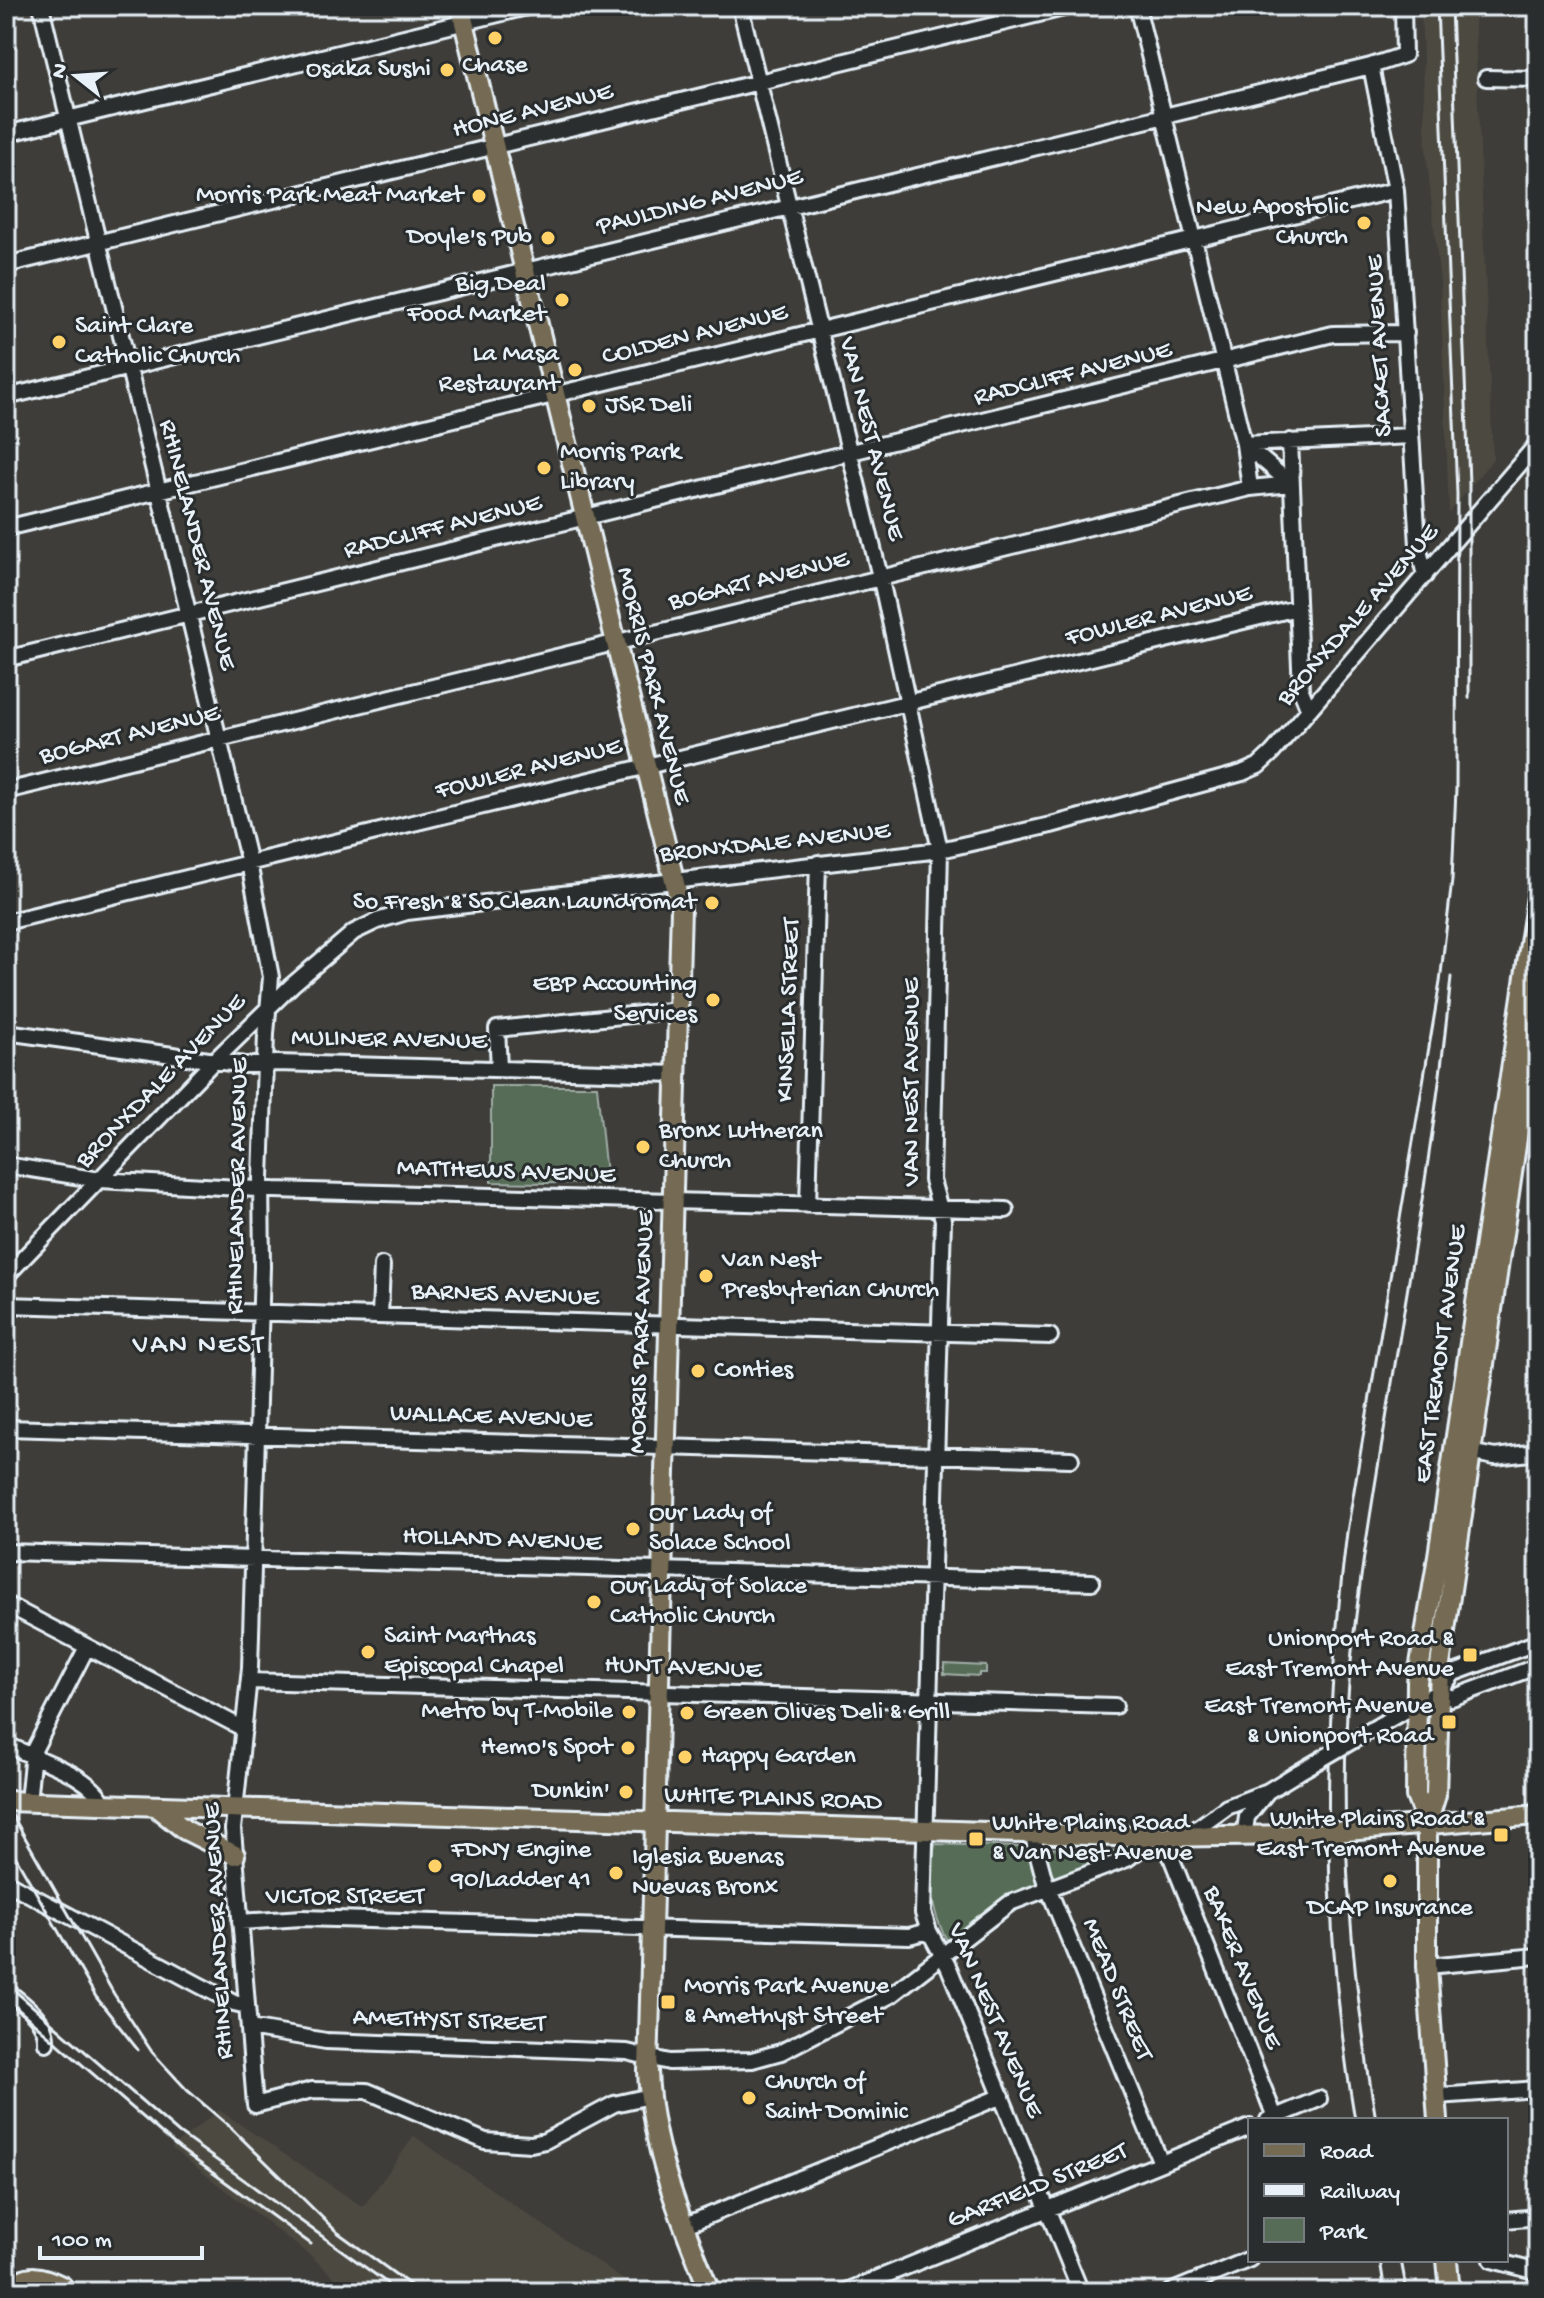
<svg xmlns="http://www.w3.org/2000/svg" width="1544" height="2298" font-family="'Gochi Hand',sans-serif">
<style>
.built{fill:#4c4841}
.green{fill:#576c57;stroke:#a0aea8;stroke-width:2}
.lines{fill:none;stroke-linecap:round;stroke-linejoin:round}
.minor-casing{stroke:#e8f1f8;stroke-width:20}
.major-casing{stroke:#e8f1f8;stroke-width:24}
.highway-casing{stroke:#e8f1f8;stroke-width:28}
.minor{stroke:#2a2d2e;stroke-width:14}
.major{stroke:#746b52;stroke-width:18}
.highway{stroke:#746b52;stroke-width:22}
.rail{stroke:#e8f1f8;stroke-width:3}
.minor-bridge-casing{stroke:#e8f1f8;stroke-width:20;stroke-linecap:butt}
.major-bridge-casing{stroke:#e8f1f8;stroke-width:24;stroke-linecap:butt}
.minor-bridge{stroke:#2a2d2e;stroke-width:14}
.major-bridge{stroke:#746b52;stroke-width:18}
.poi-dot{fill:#ffd166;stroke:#2a2d2e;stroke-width:3}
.labels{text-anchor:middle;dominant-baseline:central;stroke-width:6;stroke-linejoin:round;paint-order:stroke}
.poi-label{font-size:26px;fill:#e8f1f8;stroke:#2a2d2e;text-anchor:start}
.street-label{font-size:26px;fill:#e8f1f8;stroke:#2a2d2e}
.neighbourhood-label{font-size:28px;letter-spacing:2px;fill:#e8f1f8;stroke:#2a2d2e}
</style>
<rect width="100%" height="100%" fill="#3e3d39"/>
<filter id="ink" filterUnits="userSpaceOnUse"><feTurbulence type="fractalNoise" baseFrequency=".0125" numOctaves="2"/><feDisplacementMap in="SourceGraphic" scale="16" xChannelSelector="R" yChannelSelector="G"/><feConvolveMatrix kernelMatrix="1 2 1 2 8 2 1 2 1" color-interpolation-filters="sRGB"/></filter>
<g filter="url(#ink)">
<path class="built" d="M1421,6H1474L1493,459L1449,513L1440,284L1426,150Z
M219,2110L363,2207L414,2136L641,2292H350L312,2257L171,2148Z"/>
<path class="green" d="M491,1086H597L607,1184L491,1182Z
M944,1664L986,1666V1673H979V1676L944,1674Z
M935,1844L1126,1851V1854L1010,1896L949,1944C929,1909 928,1883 935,1844Z"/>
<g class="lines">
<defs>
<path id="minor" d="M41,6L249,863L271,977L266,1034L261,1178L262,1267L250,1668L233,1829L255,2105L312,2090L367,2091L485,2141L531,2144L545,2141L614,2104L650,2096
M740,6L883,589L940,850L932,1180L943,1220L923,1913L929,1931L949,1968L1081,2292
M1137,6L1244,444L1250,488
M1371,66L1396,190L1418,545L1425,576
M1486,78L1538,79
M6,134L531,6
M6,265L1072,6
M6,397L1371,66L1404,55L1403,6
M1290,441L1301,690L1309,710
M1244,444L1411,436
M1244,444L1291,484
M6,528L1396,190
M6,659L1333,334L1406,333
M6,791L1250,488L1291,484
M6,922L1297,608
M6,1032L245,1065L277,1063L677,1074
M499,1068L497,1029L679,1010
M6,1165L100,1180L274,1190L1006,1210
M808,1205L818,863
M6,1276L214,1061L292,985L354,932L377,921L407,912L940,850L1051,825L1242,773L1258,766L1272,753L1538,443
M6,1305L1050,1336
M380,1316L382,1265
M6,1428L1071,1459
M1463,1451L1495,1457L1538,1452
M6,1552L1092,1582
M6,1604L244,1729
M249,1681L1115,1706
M1438,1692L1452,1698L1538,1666
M1397,1715L1438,1692L1454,1673L1538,1642
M6,1744C36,1760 91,1773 105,1806
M28,1802L33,1752L87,1647
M1032,1833L1044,1878L1161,2163
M1163,1837L1275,2117
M1185,1837L1227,1807L1268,1791L1299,1772
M1244,1837L1247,1817L1267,1792
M6,1882L199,1985L234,2003L247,2006
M240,1922L302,1918L909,1936L929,1931
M1427,1966L1538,1956
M6,1990C22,2004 48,2019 46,2043
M249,2028L326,2041L627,2052L669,2062L752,2060L781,2052L891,1995L1010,1903L1127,1859L1139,1850L1147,1837
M1437,2096L1538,2089
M1268,2120L1319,2099
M1506,2220L1538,2217
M683,2226L1002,2096
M1492,2260L1538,2272
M844,2292L1250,2127
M1170,2292L1250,2259"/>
<path id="major" d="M460,6L681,908L648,2071C651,2150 681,2220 710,2292
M6,1801L1147,1837L1299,1835
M156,1807L185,1830L235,1855
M1427,1824L1416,1796L1417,1682L1436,1569L1538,890
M1394,1827L1538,1815
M1438,2120L1427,1966V1824L1436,1795L1440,1665L1538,995
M1447,2260L1450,2292"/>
<path id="highway" d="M11,2292C26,2273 42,2278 61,2288"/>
</defs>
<use href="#minor" class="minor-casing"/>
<use href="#major" class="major-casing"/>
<use href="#highway" class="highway-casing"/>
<use href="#minor" class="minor"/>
<use href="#major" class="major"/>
<use href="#highway" class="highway"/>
<path class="rail" d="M1451,6L1469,484V698
M6,1804L114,1994L152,2052L187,2090L229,2126L337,2232L420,2292
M6,1840L96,1997L138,2050
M6,1983L179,2133L387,2283
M6,1999L180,2149L311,2244
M1355,2120C1320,1921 1322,1732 1347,1532L1440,982L1452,880L1456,789L1457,494L1437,6
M1376,2120C1353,1985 1340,1849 1347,1712C1353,1613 1370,1516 1386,1419C1410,1272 1437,1125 1451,977
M1380,2260L1385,2292
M1401,2260L1407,2292"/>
<defs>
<path id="minor-bridge" d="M1299,1772L1397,1715"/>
<path id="major-bridge" d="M1299,1835L1394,1827"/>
</defs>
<use href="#minor-bridge" class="minor-bridge-casing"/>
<use href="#major-bridge" class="major-bridge-casing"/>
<use href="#minor-bridge" class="minor-bridge"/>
<use href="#major-bridge" class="major-bridge"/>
</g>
</g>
<g class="poi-dot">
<circle cx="495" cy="38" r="8"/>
<circle cx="447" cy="70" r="8"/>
<circle cx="479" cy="196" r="8"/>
<circle cx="1364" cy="223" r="8"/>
<circle cx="548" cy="238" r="8"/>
<circle cx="562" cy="300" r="8"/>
<circle cx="59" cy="342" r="8"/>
<circle cx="575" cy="370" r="8"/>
<circle cx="589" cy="406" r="8"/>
<circle cx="544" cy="468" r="8"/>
<circle cx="712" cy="903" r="8"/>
<circle cx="713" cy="1000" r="8"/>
<circle cx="643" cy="1147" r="8"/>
<circle cx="706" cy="1276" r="8"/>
<circle cx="698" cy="1371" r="8"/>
<circle cx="633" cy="1529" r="8"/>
<circle cx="594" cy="1602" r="8"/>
<circle cx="368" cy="1652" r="8"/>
<rect x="1462" y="1647" width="16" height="16" rx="4"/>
<circle cx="629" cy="1712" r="8"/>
<circle cx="687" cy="1713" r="8"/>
<rect x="1441" y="1714" width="16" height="16" rx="4"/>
<circle cx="628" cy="1748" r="8"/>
<circle cx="685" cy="1757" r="8"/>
<circle cx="626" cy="1792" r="8"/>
<rect x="1493" y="1827" width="16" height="16" rx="4"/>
<rect x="968" y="1831" width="16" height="16" rx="4"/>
<circle cx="435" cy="1866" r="8"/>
<circle cx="616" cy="1873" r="8"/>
<circle cx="1390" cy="1881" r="8"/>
<rect x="660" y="1994" width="16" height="16" rx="4"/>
<circle cx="749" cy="2098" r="8"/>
</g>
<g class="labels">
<g class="poi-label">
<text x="495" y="66" text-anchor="middle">Chase</text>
<text x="431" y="70" text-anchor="end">Osaka Sushi</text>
<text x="463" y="196" text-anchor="end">Morris Park Meat Market</text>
<text x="1348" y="208" text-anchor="end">New Apostolic<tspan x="1348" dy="30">Church</tspan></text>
<text x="532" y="238" text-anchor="end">Doyle's Pub</text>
<text x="546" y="285" text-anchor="end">Big Deal<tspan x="546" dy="30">Food Market</tspan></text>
<text x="75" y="327">Saint Clare<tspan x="75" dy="30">Catholic Church</tspan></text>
<text x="559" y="355" text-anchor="end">La Masa<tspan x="559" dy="30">Restaurant</tspan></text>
<text x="605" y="406">JSR Deli</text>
<text x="560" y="453">Morris Park<tspan x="560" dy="30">Library</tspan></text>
<text x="696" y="903" text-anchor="end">So Fresh &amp; So Clean Laundromat</text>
<text x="697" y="985" text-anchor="end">EBP Accounting<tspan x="697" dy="30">Services</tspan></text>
<text x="659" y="1132">Bronx Lutheran<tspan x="659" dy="30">Church</tspan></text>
<text x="722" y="1261">Van Nest<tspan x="722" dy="30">Presbyterian Church</tspan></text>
<text x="714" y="1371">Conties</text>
<text x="649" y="1514">Our Lady of<tspan x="649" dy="30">Solace School</tspan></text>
<text x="610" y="1587">Our Lady of Solace<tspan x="610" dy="30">Catholic Church</tspan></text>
<text x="384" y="1637">Saint Marthas<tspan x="384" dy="30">Episcopal Chapel</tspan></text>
<text x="1454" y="1640" text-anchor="end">Unionport Road &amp;<tspan x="1454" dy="30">East Tremont Avenue</tspan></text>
<text x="1433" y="1707" text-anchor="end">East Tremont Avenue<tspan x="1433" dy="30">&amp; Unionport Road</tspan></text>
<text x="613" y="1712" text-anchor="end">Metro by T-Mobile</text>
<text x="703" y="1713">Green Olives Deli &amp; Grill</text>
<text x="612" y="1748" text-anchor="end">Hemo's Spot</text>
<text x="701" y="1757">Happy Garden</text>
<text x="610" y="1792" text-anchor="end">Dunkin'</text>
<text x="1485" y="1820" text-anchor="end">White Plains Road &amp;<tspan x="1485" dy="30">East Tremont Avenue</tspan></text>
<text x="992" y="1824">White Plains Road<tspan x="992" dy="30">&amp; Van Nest Avenue</tspan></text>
<text x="451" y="1851">FDNY Engine<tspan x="451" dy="30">90/Ladder 41</tspan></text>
<text x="632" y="1858">Iglesia Buenas<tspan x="632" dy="30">Nuevas Bronx</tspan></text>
<text x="1390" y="1909" text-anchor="middle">DCAP Insurance</text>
<text x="684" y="1987">Morris Park Avenue<tspan x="684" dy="30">&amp; Amethyst Street</tspan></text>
<text x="765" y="2083">Church of<tspan x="765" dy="30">Saint Dominic</tspan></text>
</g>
<g class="street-label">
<text transform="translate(533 112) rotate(-14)">HONE AVENUE</text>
<text transform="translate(700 203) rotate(-14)">PAULDING AVENUE</text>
<text transform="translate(695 336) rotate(-14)">COLDEN AVENUE</text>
<text transform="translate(1381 346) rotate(-93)">SACKET AVENUE</text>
<text transform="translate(1073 375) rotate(-14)">RADCLIFF AVENUE</text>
<text transform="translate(870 439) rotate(76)">VAN NEST AVENUE</text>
<text transform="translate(443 528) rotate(-14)">RADCLIFF AVENUE</text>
<text transform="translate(196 545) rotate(76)">RHINELANDER AVENUE</text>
<text transform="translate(759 582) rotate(-14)">BOGART AVENUE</text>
<text transform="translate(1359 616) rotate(-49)">BRONXDALE AVENUE</text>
<text transform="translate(1159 617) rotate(-14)">FOWLER AVENUE</text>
<text transform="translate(652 686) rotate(76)">MORRIS PARK AVENUE</text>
<text transform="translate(130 736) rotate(-14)">BOGART AVENUE</text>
<text transform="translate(529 770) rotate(-14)">FOWLER AVENUE</text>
<text transform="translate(775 844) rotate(-6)">BRONXDALE AVENUE</text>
<text transform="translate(790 1010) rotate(-88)">KINSELLA STREET</text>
<text transform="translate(389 1041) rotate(1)">MULINER AVENUE</text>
<text transform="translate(162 1082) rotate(-46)">BRONXDALE AVENUE</text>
<text transform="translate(913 1082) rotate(-90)">VAN NEST AVENUE</text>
<text transform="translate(506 1173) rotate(2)">MATTHEWS AVENUE</text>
<text transform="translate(239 1186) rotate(-89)">RHINELANDER AVENUE</text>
<text transform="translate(505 1296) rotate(2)">BARNES AVENUE</text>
<text transform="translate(643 1332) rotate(-88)">MORRIS PARK AVENUE</text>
<text transform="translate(1442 1354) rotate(-82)">EAST TREMONT AVENUE</text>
<text transform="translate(491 1418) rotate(2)">WALLACE AVENUE</text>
<text transform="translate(502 1541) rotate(2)">HOLLAND AVENUE</text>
<text transform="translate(683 1669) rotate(2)">HUNT AVENUE</text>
<text transform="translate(773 1800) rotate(2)">WHITE PLAINS ROAD</text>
<text x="345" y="1898">VICTOR STREET</text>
<text transform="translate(220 1931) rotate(-93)">RHINELANDER AVENUE</text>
<text transform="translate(1241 1968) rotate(68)">BAKER AVENUE</text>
<text transform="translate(1116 1990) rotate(68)">MEAD STREET</text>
<text transform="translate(994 2021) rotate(67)">VAN NEST AVENUE</text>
<text transform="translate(449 2022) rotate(2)">AMETHYST STREET</text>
<text transform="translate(1038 2187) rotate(-22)">GARFIELD STREET</text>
</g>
<g class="neighbourhood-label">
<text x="199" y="1346">VAN NEST</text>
</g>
</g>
<rect width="1544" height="2298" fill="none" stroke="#2a2d2e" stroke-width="32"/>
<rect x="16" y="16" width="1512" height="2266" fill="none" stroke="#e8f1f8" stroke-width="3" filter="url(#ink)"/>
<rect x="1248" y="2118" width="260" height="144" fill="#2a2d2e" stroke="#767b7f" stroke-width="2"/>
<rect x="1264" y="2144" width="40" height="12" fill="#746b52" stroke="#767b7f" stroke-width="2"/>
<text x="1320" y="2158" font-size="24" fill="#e8f1f8">Road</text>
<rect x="1264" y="2184" width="40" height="12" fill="#e8f1f8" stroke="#767b7f" stroke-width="2"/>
<text x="1320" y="2198" font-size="24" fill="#e8f1f8">Railway</text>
<rect x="1264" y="2218" width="40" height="24" fill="#576c57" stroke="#767b7f" stroke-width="2"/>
<text x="1320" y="2238" font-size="24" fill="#e8f1f8">Park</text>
<g transform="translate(76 76) rotate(287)" stroke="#2a2d2e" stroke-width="6" paint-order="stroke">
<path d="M0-6L14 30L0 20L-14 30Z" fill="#e8f1f8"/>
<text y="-12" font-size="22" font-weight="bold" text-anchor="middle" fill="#e8f1f8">N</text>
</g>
<path d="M40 2246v12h162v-12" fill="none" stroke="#e8f1f8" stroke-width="4"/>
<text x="52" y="2246" font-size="24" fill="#e8f1f8" stroke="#2a2d2e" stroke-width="6" paint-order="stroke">100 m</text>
</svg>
